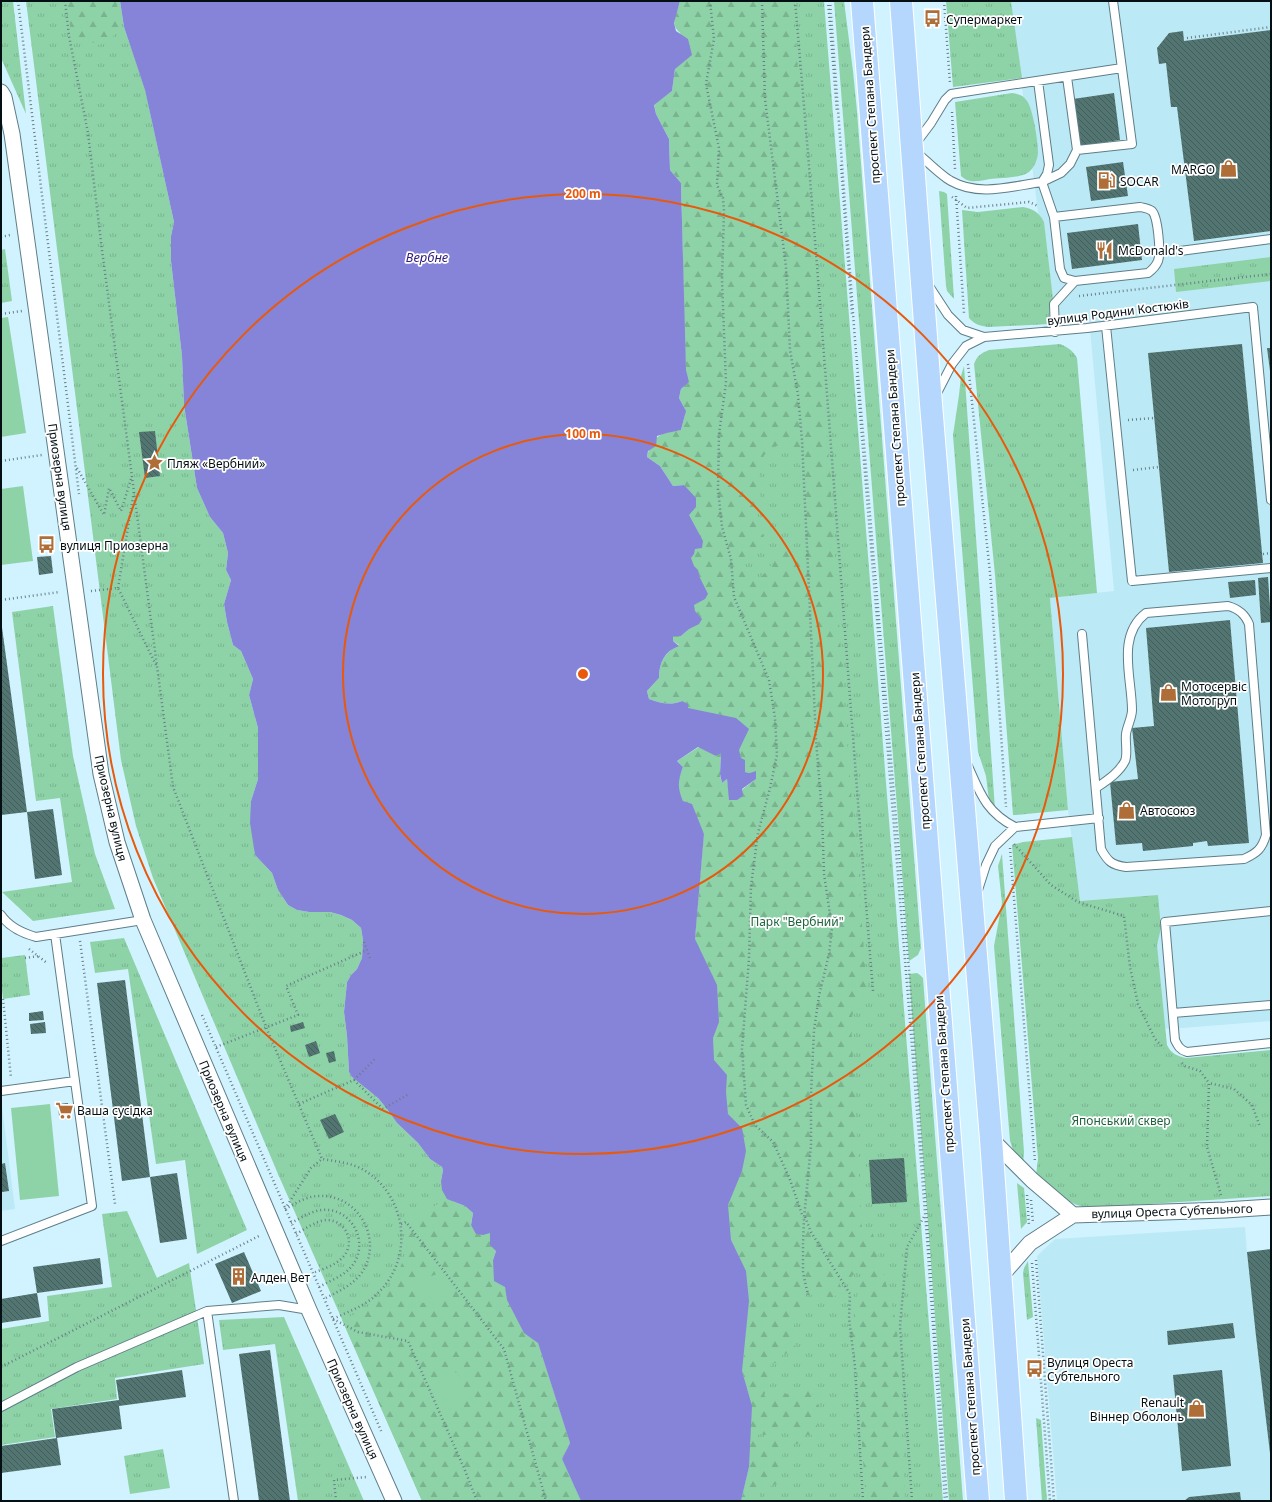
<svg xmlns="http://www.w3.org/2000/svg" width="1272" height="1502" font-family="'Noto Sans',sans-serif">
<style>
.built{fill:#bce9f6}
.grass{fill:url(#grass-tufts)}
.forest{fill:url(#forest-firs);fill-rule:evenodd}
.pitch{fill:#8ed3a7}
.water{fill:#8684d8}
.building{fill:url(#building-back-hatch)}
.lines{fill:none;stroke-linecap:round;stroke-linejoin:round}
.lane-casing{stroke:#5e7e88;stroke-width:10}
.street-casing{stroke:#5e7e88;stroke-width:17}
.primary-casing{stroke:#fff;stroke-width:24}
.path{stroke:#687f87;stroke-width:2.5;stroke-dasharray:1 3;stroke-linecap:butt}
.lane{stroke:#fff;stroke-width:8}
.street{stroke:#fff;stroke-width:15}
.primary{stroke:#b5d7fe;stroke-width:22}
.ring{fill:none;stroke:#e8590c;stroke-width:2}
.labels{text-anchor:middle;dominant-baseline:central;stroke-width:3.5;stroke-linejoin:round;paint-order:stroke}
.poi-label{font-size:12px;fill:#040f13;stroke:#fff;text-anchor:start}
.street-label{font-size:12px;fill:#040f13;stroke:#fff}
.park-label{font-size:12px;fill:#1e633d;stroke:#fff}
.water-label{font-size:13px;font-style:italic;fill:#321d7f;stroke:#fff}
.centre{fill:#e8590c;stroke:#fff;stroke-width:2}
.ring-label{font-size:12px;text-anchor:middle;font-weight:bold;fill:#e8590c;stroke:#fff;stroke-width:3.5;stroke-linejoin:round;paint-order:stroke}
</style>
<defs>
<pattern id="grass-tufts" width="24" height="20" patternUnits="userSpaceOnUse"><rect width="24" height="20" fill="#8ed3a7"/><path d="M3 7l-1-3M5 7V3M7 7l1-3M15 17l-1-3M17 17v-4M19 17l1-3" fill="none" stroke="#79b48f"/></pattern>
<pattern id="forest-firs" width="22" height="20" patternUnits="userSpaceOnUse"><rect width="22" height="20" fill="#8ed3a7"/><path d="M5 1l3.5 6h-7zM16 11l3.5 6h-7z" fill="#79b48f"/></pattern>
<pattern id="building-back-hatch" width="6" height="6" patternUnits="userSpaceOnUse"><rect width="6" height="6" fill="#537571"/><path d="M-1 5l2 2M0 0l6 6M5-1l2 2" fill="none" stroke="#435e5c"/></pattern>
</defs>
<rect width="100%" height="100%" fill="#d0f3ff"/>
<path class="built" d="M1011,1H1271V1021L1170,1029L1161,1028L1080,901L1068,810L1050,598L1114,591L1089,318L1052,322Z
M1,1107H2L15,1209L1,1211Z
M1245,1227L1247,1252L1271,1249V1501H1057L1037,1256L1055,1239Z"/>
<path class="grass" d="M1,1H13L26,114L1,58Z
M26,1H120L124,27L145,89L174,222L171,236V261L182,356L184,405L197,488L210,517L223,533L228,553L226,570L231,580L224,604L227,622L233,645L241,651L253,679L249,695L258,728V779L251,801L255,855L272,873L278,890L288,905L297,910L309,912H330L341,915L352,920L361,928L363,940L362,958L357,969L351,975L347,982L344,1012L347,1036L349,1072L352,1077L378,1098L387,1109L397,1123L418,1143L430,1159L442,1167L443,1170L441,1181L538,1343L570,1443L562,1459L581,1501H422L278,1174L153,878L136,826L121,760Z
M680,1H824L943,1501H741L749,1467L695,939L704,834L729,800L756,779L688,708Z
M834,1H844L853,71L857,111L921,948L918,955L909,961Z
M946,1H1011L1022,78L953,87Z
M1012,93C1019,94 1023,95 1027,101C1033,109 1038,142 1038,152C1038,159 1034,168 1029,172C1022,178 1000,178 990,179C980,181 969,184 961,176L955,102Z
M939,191L944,192L947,194L954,299L947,291L946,286Z
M1023,207C1033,209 1039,212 1044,222L1053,299L1049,304L1050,324L988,327C980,326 974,324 969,318L962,210L978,212Z
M5,249L12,301L1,303V250Z
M1271,257V281L1176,292L1174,269Z
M1060,344C1068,347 1073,351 1077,358L1097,593L1050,598L1068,810L1016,815H1013L995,575L974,364C977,356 981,353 989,350Z
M964,366L995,809L989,801L986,776L978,752L953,435L959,395L961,376Z
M53,606L73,756L95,854L115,909L33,921L2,892L72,882L60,798L36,801L12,612Z
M1072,837L1080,901L1158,895L1161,928L1157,945L1167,1045C1171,1053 1176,1056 1186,1058L1271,1050V1196L1088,1208C1064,1203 1054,1190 1036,1175L1038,1159L1012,845L1023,842Z
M1002,854L1024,1152L1023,1165L1016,1158L1010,1141L994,946L1002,903L998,866Z
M124,938L247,1230L197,1254L185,1160L156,1164L128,969L95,973L90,942Z
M25,955L30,995L3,999L1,982V958Z
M917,973L920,975L923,978L963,1501H949L909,974Z
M1017,1183L1024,1188L1027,1222L1021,1229Z
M127,1211L157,1278L150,1281L189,1263L204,1364L115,1378L117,1399L51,1409L55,1437L1,1445V1329L49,1321L47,1296L112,1287L102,1214Z
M1028,1261L1033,1317L1027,1320L1023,1273L1024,1268Z
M284,1317L364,1501H298L275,1344L223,1350L219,1320Z
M1036,1418L1041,1420L1047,1501H1042Z
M163,1449L170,1488L130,1494L124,1456Z"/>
<path class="forest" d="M67,1H117L119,27L110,41L98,45L88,40L79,41L74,39L71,34Z
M680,1H792L823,366L845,717L867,987L855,1004L851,1022L862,1232L870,1231L873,1234L897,1325L905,1501H866L859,1402V1373L853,1346L851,1343L844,1341L842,1338L843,1335L848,1330L855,1315L858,1291L863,1270L856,1272L850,1278L843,1277L839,1282L843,1292L835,1296L827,1305L812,1295H804L798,1319L792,1328L797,1334L794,1351L779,1356V1363H771L770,1369L775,1376L764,1395L768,1400L776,1390L795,1397L798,1390L805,1387L811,1393L821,1411L815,1435H806L803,1443L795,1444L791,1435L784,1426L767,1428V1435L759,1434L754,1440L762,1445L771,1441H779C783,1461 787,1462 778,1483L772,1486L758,1489L761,1501H741L749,1467L752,1406L742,1371L746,1338L736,1251L731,1240L728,1205L742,1171V1128L728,1114L726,1092L727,1075L714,1060L713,1038L719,1022L717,985L695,939L704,834L683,801L678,790L679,778L683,767L677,761L699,747L707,751L721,753L720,775L722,783L727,779L730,800L756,779V771L750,773L745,772V760L741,758L739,750L749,729L736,718L688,708L682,701C670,706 660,703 649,699L647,691L659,678C659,662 665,652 679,645L673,641V636H681L689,629L699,624L702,619L695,611L694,605L708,594L700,578L698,570L694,566L691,558L700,534L689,515L696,507L689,492L684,485L673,486L660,466L647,457C652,435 661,433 681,430L686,411L679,398L681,389L689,382L686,370L681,183L670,170L669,139L656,114L654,104L672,91L675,69L688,39C668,25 674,23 680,1ZM775,446H788L798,450L805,527L804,550L794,552L787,546L762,576L753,580C742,573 743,570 743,557C770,553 766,538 756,519L761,506L759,470L763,456Z
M447,1199L465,1206L473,1213L471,1224L490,1232L496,1251L493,1260L505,1287L507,1300L524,1333L538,1343L570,1443L562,1459L581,1501H422L342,1320C350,1316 360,1313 368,1308C388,1296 406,1264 407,1241C407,1234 407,1228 406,1222Z"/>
<path class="pitch" d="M8,317L26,433L1,437V318Z
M23,486L33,561L1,565V489Z
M50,1104L59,1196L20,1200L11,1108Z
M448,1270L453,1296L422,1303L418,1281Z
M457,1372L467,1395L440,1412L426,1384Z"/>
<path class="water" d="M120,1H680L674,23L676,31L688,39L692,55L675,69L672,91L654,105L656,114L669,139L670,170L681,183L686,370L689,382L681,389L679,398L686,411L681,430L667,433L657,436L656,446L648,451L647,457L660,466L673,486L684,485L696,498V507L689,515L703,541L702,548L695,549L694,554L691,558L694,566L698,570L700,578L708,594L705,599L694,605L695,611L702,619L699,624L689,629L681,636H673V641L679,646C665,651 659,662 659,678L647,691L649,699C660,703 670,706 682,701L688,704V708L736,718L749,729L739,750L741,758L745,760V772L750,773L756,771V779L742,789L743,796L737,800H729L727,779L722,783L720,774L721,753L716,756L698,747L677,761L683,767C678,781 677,787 683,801L692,804L704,834L695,939L717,985L719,1022L713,1038L714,1060L727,1075L726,1092L728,1114L742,1128L746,1151L742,1171L728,1205L731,1240L746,1271L749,1301L742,1371L752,1406L749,1467L741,1501H581L562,1459L570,1443L538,1343L524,1333L507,1300L505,1287L494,1281L493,1260L496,1251L490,1245V1233L483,1235L476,1234L471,1225L473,1213L465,1206L447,1199L442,1190L441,1181L443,1170L442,1167L430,1159L418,1143L397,1123L387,1109L378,1098L352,1077L349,1072L347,1036L344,1012L347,982L351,975L357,969L362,958L363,940L361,928L352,920L341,915L330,912H309L297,910L288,905L278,890L272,873L255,855L250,823L251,801L258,779V728L249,695L253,679L241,651L233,645L227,622L224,604L231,580L226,570L228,553L223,533L210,517L197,488L184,405L182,356L171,261V236L174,222L145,90L124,27Z"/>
<path class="building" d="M1271,30V231L1194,241L1177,107H1171L1166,63L1159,64L1157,48L1169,33L1183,31L1184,41Z
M1114,93L1120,140L1080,146L1073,99Z
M1123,162L1128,196L1091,201L1086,167Z
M1138,224L1142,260L1072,269L1067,233Z
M1242,344L1263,563L1169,572L1148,353Z
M1267,348H1271V371H1270Z
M155,431L160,476L145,478L139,432Z
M51,556L53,573L39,575L37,557Z
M1268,577L1271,622L1261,623L1258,578Z
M1255,580L1256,595L1230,598L1228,582Z
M1,620L27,812L1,815Z
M1230,620L1249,843L1208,846L1207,841L1193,843V846L1143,851L1142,843L1116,845L1110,782L1138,779L1132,728L1154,726L1146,628Z
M53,809L62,875L35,879L27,812Z
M125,980L150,1177L122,1181L97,983Z
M43,1011L44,1020L29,1021V1013Z
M45,1022L46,1033L31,1034L30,1024Z
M303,1022L305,1028L291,1032L290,1026Z
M316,1041L320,1053L309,1057L305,1045Z
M334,1051L336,1061L329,1063L326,1053Z
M68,1103L69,1115L59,1116L58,1104Z
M335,1114L344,1132L329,1139L320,1120Z
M904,1158L907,1202L872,1204L869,1160Z
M5,1163L9,1191L2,1192L1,1164Z
M177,1173L187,1239L160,1243L150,1177Z
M1271,1249V1452L1270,1453L1256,1336L1247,1252Z
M244,1252L261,1291L232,1303L215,1264Z
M100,1258L103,1284L37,1293L33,1267Z
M37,1293L41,1317L1,1323V1299Z
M1233,1323L1235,1338L1168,1345L1167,1331Z
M270,1350L290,1501H259L239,1354Z
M182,1370L186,1397L119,1406L122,1429L56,1438L52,1409L119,1400L116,1380Z
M1222,1370L1231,1466L1182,1471L1173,1375Z
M57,1438L61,1465L1,1473V1446Z
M1240,1492L1241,1501H1184L1189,1497Z"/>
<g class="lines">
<defs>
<path id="lane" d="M1067,77L1077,150L1070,164L1061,173L1042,182L1054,217L1060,269L1064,278L1075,281
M916,143L931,123L945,100L951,94L1122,68
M1077,150L1132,144L1113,1
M915,151C926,160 940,175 951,181C979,197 1012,186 1042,182L1047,174L1049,165L1038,81
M1054,217L1140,207C1144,208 1148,208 1152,211C1158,217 1161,253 1158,261C1156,266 1152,270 1148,273L1075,281L1054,304L1055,332
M1180,251L1271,239
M929,286L948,315L963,330L984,337
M1106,326L1132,581L1271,568
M936,395L952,364L966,346L984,337L1087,328L1253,307L1271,500
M1082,634L1101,849C1108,862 1112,865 1126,867L1244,859C1257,853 1262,849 1266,835L1249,624C1245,614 1239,609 1228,606L1146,613C1116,636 1132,678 1132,710C1132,718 1127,726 1126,734C1125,742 1128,754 1125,761C1119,773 1106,781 1096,788
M968,766C980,793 986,812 1015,827
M978,890L986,865L995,846L1015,827L1099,818
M1271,911L1165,922L1175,1040C1178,1046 1180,1050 1187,1052L1271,1043
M1,915C9,927 22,933 36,937L143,920
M1173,1013L1271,1005
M1,1091L75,1081
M1,1241L92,1206L55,934
M207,1311L234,1501
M1,1407L77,1367L207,1311L279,1305L309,1310"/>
<path id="street" d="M1,92L4,97L12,134L101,774L117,842L143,920L309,1310L394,1501
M991,1139L1032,1180L1073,1215L1030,1243L1000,1277
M1073,1215L1225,1210L1271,1207"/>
<path id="primary" d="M862,1L978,1501
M901,1L931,404L991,1139L1016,1501"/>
</defs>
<use href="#lane" class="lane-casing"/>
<use href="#street" class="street-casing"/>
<use href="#primary" class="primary-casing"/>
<path class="path" d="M18,1L79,494
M65,1L69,36L88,133L102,250L173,787L266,1027L322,1159
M710,1L714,39L706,84L719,148L717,185L723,198L724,211L722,281L726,383L719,434L718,489L722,527L731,559L734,597L769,680L775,718L777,755L770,788L758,833L751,886L749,958L742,1049L746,1105L755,1125L773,1142L789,1177L803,1217
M762,1L765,99L786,267L790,350L798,395L802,440L816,740L822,813L824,874L832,928L829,954L819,996L814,1030L811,1094V1145L804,1219L803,1244V1273L808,1295
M795,1C824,331 846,661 873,991
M828,1L837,112
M830,1L855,340L909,970L947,1501
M944,1L950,83
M1187,38L1271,27
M952,112L955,169
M841,165L852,314
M956,196L964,313
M952,197L967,208L1029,202L1038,206
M1,237L10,235
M1079,296L1271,274
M1,314L22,311
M968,364L990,573L1006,807
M857,376L909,1009L927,1238L945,1501
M1128,420L1154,418
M1,461L42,455
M77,468L104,515L109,488L121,511L132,476
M1133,470L1159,467
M1263,554L1271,553
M118,588L134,491
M91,591L118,588L156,665
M1,600L60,592
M1014,844L1051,885L1078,902L1124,916L1130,967L1138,1004L1155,1039L1164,1048
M1010,848L1035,1162
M80,941L115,1204
M364,942L370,958
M29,949L47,963
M25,958L39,956
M3,999L11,1078
M202,1015L382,1433
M216,1047L298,1015L286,986L367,950
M1182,1063L1185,1066L1200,1071L1209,1083
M354,1080L383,1109L409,1094
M299,1104L354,1080L376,1058
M1027,1195L1029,1226
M1221,1195L1207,1147L1209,1083L1234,1089L1252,1105L1260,1127
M1031,1200L1033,1223
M285,1209L311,1168L322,1159C334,1161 346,1162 358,1167C405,1189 416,1254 380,1291C368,1305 349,1311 333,1319
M285,1209C296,1203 307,1196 319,1196C360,1194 385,1243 360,1275C351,1286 337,1292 324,1299
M805,1217L811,1232L850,1294L849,1318L855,1367L863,1501
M291,1223C301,1218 311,1211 322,1210C350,1207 369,1240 354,1263C347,1275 331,1280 319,1287
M401,1224L406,1222L504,1349L546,1501
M296,1234C305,1229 317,1220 327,1220C346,1220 356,1243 343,1257C336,1265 323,1269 313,1273
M1036,1260L1054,1501
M1032,1263L1050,1501
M333,1319L358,1332L408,1341L464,1468L477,1501
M1,1367L261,1235
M336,1501L334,1480L367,1477
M912,1501L900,1326L907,1247L925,1215"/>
<use href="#lane" class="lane"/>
<use href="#street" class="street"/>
<use href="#primary" class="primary"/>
</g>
<g class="ring">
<circle cx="583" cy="674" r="240"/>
<circle cx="583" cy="674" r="480"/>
</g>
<defs>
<symbol id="bus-bare" viewBox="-9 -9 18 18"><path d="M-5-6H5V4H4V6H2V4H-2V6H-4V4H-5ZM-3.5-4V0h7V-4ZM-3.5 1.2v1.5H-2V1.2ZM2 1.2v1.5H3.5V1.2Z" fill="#af6e37" stroke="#fff" stroke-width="2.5" paint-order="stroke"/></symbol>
<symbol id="shop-bare" viewBox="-9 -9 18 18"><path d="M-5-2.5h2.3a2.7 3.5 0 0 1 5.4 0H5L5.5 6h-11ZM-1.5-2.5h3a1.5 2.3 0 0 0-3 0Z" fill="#af6e37" stroke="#fff" stroke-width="2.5" paint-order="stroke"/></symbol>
<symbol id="fuel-bare" viewBox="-9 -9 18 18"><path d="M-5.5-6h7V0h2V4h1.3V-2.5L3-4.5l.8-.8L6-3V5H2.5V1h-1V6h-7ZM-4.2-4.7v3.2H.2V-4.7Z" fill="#af6e37" stroke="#fff" stroke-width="2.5" paint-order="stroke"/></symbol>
<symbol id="restaurant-bare" viewBox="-9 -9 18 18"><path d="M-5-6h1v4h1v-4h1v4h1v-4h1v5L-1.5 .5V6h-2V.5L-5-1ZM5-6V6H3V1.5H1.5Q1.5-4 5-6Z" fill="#af6e37" stroke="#fff" stroke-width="2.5" paint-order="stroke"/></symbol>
<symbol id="sight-bare" viewBox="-9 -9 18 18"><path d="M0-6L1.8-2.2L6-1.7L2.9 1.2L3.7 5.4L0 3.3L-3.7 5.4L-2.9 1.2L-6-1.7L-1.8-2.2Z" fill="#af6e37" stroke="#fff" stroke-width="2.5" paint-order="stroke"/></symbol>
<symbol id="supermarket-bare" viewBox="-9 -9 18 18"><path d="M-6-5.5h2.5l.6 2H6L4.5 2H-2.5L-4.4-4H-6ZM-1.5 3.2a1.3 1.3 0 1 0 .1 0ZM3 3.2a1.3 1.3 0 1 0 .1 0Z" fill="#af6e37" stroke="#fff" stroke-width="2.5" paint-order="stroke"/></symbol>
<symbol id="building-bare" viewBox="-9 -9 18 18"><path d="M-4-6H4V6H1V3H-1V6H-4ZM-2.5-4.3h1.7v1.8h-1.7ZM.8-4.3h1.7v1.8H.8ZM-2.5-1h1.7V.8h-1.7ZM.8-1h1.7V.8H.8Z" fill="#af6e37" stroke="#fff" stroke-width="2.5" paint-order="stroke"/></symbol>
</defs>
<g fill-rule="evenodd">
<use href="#bus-bare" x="920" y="6" width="25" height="25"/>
<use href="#shop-bare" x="1216" y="156" width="25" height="25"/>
<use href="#fuel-bare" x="1094" y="168" width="25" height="25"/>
<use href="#restaurant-bare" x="1092" y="238" width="25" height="25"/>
<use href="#sight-bare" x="142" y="450" width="25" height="25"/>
<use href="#bus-bare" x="34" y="532" width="25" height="25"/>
<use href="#shop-bare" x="1156" y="680" width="25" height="25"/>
<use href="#shop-bare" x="1114" y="798" width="25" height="25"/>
<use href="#supermarket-bare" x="52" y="1098" width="25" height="25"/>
<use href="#building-bare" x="226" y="1264" width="25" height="25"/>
<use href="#bus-bare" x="1022" y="1356" width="25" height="25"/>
<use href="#shop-bare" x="1184" y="1396" width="25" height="25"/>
</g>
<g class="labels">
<g class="poi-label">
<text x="946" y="19">Супермаркет</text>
<text x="1215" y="169" text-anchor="end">MARGO</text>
<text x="1120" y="181">SOCAR</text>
<text x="1118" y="250">McDonald's</text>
<text x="167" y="463">Пляж «Вербний»</text>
<text x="60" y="545">вулиця Приозерна</text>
<text x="1181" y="686">Мотосервіс<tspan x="1181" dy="14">Мотогруп</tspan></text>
<text x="1140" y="810">Автосоюз</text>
<text x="77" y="1110">Ваша сусідка</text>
<text x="251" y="1277">Алден Вет</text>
<text x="1047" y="1362">Вулиця Ореста<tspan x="1047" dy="14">Субтельного</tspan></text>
<text x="1184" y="1402" text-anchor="end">Renault<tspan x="1184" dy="14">Віннер Оболонь</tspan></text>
</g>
<g class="street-label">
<text transform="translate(870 105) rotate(-94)">проспект Степана Бандери</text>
<text transform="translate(1118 312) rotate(-7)">вулиця Родини Костюків</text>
<text transform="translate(895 428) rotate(-94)">проспект Степана Бандери</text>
<text transform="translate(60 477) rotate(82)">Приозерна вулиця</text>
<text transform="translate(920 751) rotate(-94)">проспект Степана Бандери</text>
<text transform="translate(111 808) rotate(77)">Приозерна вулиця</text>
<text transform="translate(944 1074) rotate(-94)">проспект Степана Бандери</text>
<text transform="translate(224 1111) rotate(67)">Приозерна вулиця</text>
<text transform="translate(1172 1211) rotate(-2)">вулиця Ореста Субтельного</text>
<text transform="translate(970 1397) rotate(-94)">проспект Степана Бандери</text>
<text transform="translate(353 1409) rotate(66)">Приозерна вулиця</text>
</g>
<g class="park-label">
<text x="797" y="921">Парк "Вербний"</text>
<text x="1121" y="1120">Японський сквер</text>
</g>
<g class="water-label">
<text x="427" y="257">Вербне</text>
</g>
</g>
<circle cx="583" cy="674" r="6" class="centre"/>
<g class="ring-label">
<text x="583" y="198">200 m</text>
<text x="583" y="438">100 m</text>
</g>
<rect width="1272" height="1502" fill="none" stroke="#040f13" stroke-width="4"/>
</svg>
